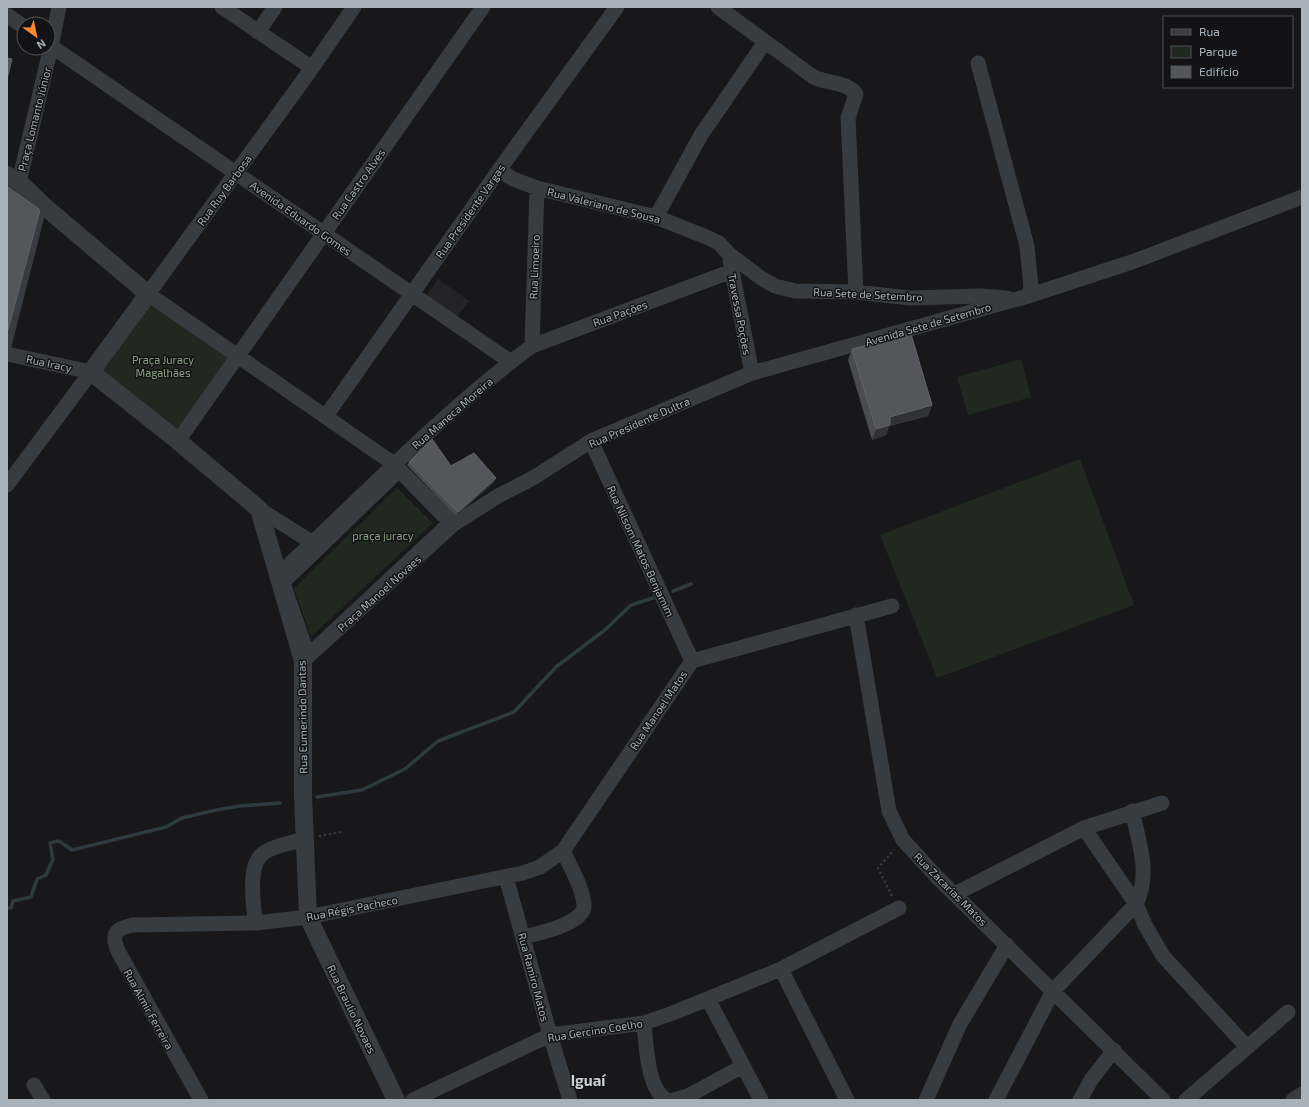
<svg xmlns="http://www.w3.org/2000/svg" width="1309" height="1107" font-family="'Exo 2',sans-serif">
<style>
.built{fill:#242427}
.green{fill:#20281f}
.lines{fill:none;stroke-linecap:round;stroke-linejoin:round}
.stream{stroke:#2d3b3e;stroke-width:3.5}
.path{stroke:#3e4246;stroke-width:2;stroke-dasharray:2 3;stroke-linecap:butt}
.service{stroke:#383b3f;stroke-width:7}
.pedestrian{stroke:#383b3f;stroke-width:11}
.minor{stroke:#383b3f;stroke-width:15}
.tertiary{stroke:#383b3f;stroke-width:18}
.wall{fill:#494b4f}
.shaded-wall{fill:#313235}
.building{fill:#54565b;stroke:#61646a}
.labels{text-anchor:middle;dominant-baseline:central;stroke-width:3;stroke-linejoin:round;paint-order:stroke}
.street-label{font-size:11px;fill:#a9b2ba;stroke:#131315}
.park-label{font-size:11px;fill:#87a580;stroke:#131315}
.district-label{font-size:15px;font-weight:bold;fill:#cbd0d6;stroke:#131315}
</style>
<rect width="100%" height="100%" fill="#18181a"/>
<path class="built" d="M438,279L469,301L457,317L426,296Z"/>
<path class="green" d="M150,305L228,357L176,431L102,373Z
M1021,359L1031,397L968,415L957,377Z
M1080,459L1134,605L937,678L880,535Z
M397,488L433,523L311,637L294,588Z"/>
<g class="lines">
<path class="stream" d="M673,591L691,584
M317,797L362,790L405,769L438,741L514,712L556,667L606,629L631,605L653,598
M7,908H11L13,901L31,897L37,879L46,875L53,859L50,843L59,841L72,850L166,827L182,818L216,810L240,806L280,803"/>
<path class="path" d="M319,836L341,832
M892,896L878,868L894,850"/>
<path class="service" d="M7,350L43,208"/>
<path class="pedestrian" d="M399,473L441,516L449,519L447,523L309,652L285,583Z"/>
<path class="minor" d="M222,7L312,68
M354,7L312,68L148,294L394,464L454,524
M718,7L812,76C825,84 847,81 856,94L848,118L856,292
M7,15L24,27
M258,32L275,7
M48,44L511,362
M978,63L1027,246L1031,287L1028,296
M499,170L513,179L537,188L656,217L704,236L719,243L729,254L761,278L775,286L795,291L856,292L910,298L980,296L1007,298
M19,182L51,47L59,7
M656,217L701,135L765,42
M730,261L752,373
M532,346L537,188
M7,354L91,372L7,485
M326,416L499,170L617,7
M178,441L483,7
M591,441L692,661
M259,509L313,543
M279,574C363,497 441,413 532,346L732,271
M856,615L889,811L903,840L937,877L1163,1100
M303,661L454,524L498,496L533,478L591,441L752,373L1028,296L1132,262L1302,197
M1084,828L1136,904L1145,925L1163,956L1247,1047
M506,877L550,1035L570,1100
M955,894L1084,828L1162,803
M255,923C254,903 246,863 265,852C276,845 291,843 304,839
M523,937C536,934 584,924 584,906C584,890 570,866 563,851
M781,969L847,1100
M708,999L761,1100
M644,1023C646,1043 647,1090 667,1100
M34,1085L43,1100
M201,1100L118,951C111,934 115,929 132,925L255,923L308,917L523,873L540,867L563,851L692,661L892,606
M413,1100L550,1035L644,1023L673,1013L781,969L899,908
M674,1100L688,1096L743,1066
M926,1100L960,1024L1007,945
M996,1100L1053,991L1136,904C1151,874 1139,843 1132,811
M1080,1100L1091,1080L1114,1050
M1186,1100L1288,1012
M1293,1100L1302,1094"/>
<path class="tertiary" d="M7,175L19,182L44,206L148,294L91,372L178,441L259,509L303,661V795L308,917L396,1100"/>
</g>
<path class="wall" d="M852,349L932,405L928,416L889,426L886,435L872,440L848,360Z
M409,462L451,466L494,482L456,516L407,465Z"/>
<path class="shaded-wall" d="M932,405L928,416L889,426L886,435L872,440L876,429L890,417Z
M496,478L494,482L456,516L458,512Z"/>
<path class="building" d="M7,58L12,59L7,79Z
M7,186L40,210L7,334Z
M911,334L932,405L890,417V425L876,429L852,349Z
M432,439L451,466L474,453L496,478L458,512L409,462Z"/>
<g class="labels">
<g class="street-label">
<text transform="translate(34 119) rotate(-76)">Praça Lomanto Júnior</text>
<text transform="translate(358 184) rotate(-55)">Rua Castro Alves</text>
<text transform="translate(224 190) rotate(-54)">Rua Ruy Barbosa</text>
<text transform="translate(604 205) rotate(14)">Rua Valeriano de Sousa</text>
<text transform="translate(470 211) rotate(-55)">Rua Presidente Vargas</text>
<text transform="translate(301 218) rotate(35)">Avenida Eduardo Gomes</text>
<text transform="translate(534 267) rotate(-88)">Rua Limoeiro</text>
<text transform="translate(868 294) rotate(3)">Rua Sete de Setembro</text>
<text transform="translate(620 313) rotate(-20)">Rua Pações</text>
<text transform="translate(740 314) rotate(79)">Travessa Poções</text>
<text transform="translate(928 324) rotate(-16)">Avenida Sete de Setembro</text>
<text transform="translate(49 363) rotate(12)">Rua Iracy</text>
<text transform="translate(452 413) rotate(-41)">Rua Maneca Moreira</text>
<text transform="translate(639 422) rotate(-24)">Rua Presidente Dultra</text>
<text transform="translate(641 551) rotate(65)">Rua Nilsom Matos Benjamim</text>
<text transform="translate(379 593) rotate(-42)">Praça Manoel Novaes</text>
<text transform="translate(658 710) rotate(-56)">Rua Manoel Matos</text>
<text transform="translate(302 717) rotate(-91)">Rua Eumerindo Dantas</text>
<text transform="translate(951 889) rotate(45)">Rua Zacarias Matos</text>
<text transform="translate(352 908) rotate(-11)">Rua Régis Pacheco</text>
<text transform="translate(534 977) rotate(75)">Rua Ramiro Matos</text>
<text transform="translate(149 1009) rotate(61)">Rua Almir Ferreira</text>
<text transform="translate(352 1009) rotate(64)">Rua Braulio Novaes</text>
<text transform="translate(595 1030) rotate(-9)">Rua Gercino Coelho</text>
</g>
<g class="park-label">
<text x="163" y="359">Praça Juracy<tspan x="163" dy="13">Magalhães</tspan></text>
<text x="383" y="535">praça juracy</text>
</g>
<g class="district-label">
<text x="588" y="1080">Iguaí</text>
</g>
</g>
<rect width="1309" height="1107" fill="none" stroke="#a9b2ba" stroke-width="16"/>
<rect x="1163" y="16" width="130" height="72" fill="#131315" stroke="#4f5357"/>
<rect x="1171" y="29" width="20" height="6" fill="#383b3f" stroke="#4f5357"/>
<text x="1199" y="36" font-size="12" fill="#a9b2ba">Rua</text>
<rect x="1171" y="46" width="20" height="12" fill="#20281f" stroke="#4f5357"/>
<text x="1199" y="56" font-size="12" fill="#a9b2ba">Parque</text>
<rect x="1171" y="66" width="20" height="12" fill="#54565b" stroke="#4f5357"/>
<text x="1199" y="76" font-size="12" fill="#a9b2ba">Edifício</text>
<g transform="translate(36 36) rotate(147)"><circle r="19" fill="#131315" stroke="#4f5357"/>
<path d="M0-3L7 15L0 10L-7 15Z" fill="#f88632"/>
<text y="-6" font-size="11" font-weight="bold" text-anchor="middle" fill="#a9b2ba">N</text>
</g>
</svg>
